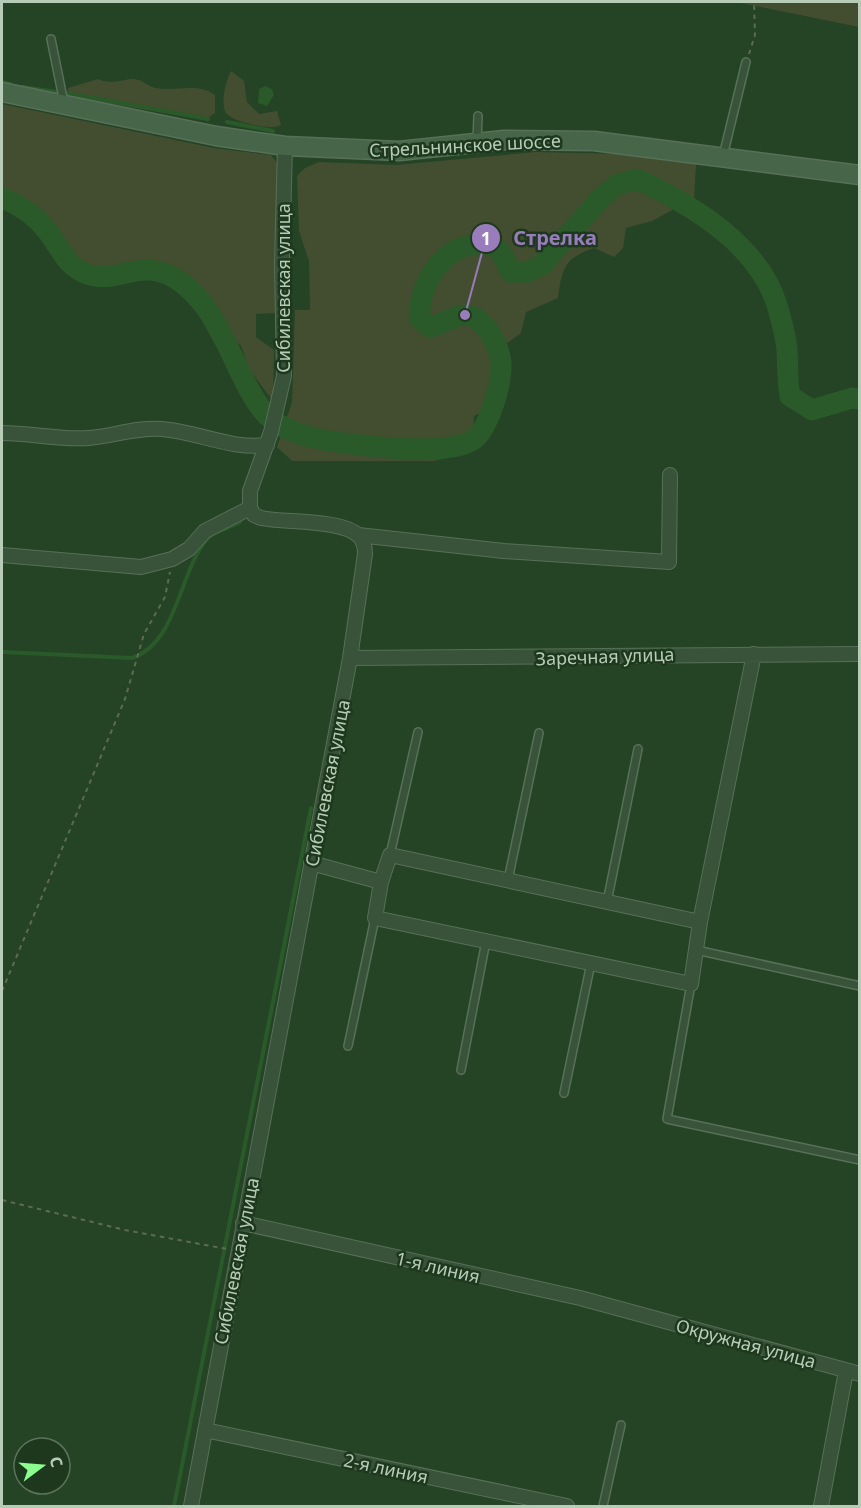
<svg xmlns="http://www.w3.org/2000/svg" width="861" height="1508" font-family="'Noto Sans',sans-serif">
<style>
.green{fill:#434e31}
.water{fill:#2a5a2a}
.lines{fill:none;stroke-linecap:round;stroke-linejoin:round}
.stream{stroke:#2a5a2a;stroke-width:4}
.river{stroke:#2a5a2a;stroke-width:21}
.service-casing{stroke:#577058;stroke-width:10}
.minor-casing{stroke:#577058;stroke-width:16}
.secondary-casing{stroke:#577058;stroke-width:21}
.path{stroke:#5d6c51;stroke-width:2;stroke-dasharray:4.5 4.5;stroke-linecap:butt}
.service{stroke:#39533a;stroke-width:7}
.minor{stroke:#39533a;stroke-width:14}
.secondary{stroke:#476649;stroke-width:18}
.labels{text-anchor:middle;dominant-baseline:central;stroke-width:5;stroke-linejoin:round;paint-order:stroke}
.street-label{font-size:18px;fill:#b6ccb7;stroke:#1e381e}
.leader{fill:none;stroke:#987cbb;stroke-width:2}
.callout-dot{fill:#987cbb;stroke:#1e381e;stroke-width:2}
.mark-label{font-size:18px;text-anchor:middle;font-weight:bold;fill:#fff}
.callout-label{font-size:20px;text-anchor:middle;font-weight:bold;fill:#987cbb;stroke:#1e381e;stroke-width:5;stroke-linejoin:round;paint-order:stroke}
</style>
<rect width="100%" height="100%" fill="#254325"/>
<path class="green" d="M736,2H859V27L751,5Z
M231,71L244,81L247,102L259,114L277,111L281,125C272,131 232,122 226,113C220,104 226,80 231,71Z
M98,79C116,87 125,76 139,80C145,82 149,87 156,88C177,92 197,82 215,95V113L205,120L72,97L68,91V88Z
M2,104L214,148L271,155L280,167L276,313L256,314V337L274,350L273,401L249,369L241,346L224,329L214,306L179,273L155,263L100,270L86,267L63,250L49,226L38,215L2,193Z
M536,152L621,154L696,164L694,201L668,184L675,192L674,209L652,221L626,228L623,248L614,257L594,248C564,258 562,269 558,298L526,312L521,333L506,344L497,362L486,410L474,416L473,435L450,457L434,461H292L277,447L292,402L295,310H310L309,261L299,231L297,176L305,168L319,162L396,165Z"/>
<path class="water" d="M265,86L272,89L274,95L267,106L258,103L259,89Z"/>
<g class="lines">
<path class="stream" d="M2,82L10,84
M22,87L58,92
M66,93L208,119
M227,122L273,131
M2,652L132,658C178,642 179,572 207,539C213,532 231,527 240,522
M174,1506L311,808"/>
<path class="river" d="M2,198C20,205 36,216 48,232C61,249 66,266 87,274C120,286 142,253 182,283C203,299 213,318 225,341C236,362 249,395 264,412C287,440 345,443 379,447C403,449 452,453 473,440C489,429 501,385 501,366C502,349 484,314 464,315C454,316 441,325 430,327L420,319C418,288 438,252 470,245C481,243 487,242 497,248C503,253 507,265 511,272H527L542,265L600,199L616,185L637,179C692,205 758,244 777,305C781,319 786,336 787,350C788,367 787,380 790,396L812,410L852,398L860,399"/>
<defs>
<path id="service" d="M51,39L64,103
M477,141L478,116
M723,156L746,62
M390,855L418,732
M508,880L539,733
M607,902L638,749
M696,950L860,986
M691,984L667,1119L860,1160
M348,1046L375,918
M461,1070L486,941
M564,1093L591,963
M603,1506L621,1425"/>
<path id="minor" d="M2,433C31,433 60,440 89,438C114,436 136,427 162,429C198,432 232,450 267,445
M358,535L504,551L669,562L670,475
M2,555L141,567L172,559L189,549L205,531L250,508
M350,658L860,654
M311,863L381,882L390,855L700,922L754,654
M381,882L375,918L691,984L700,922
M243,1223L580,1298L860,1374
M205,1430L567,1506
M191,1506L350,658L365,554C365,547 364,541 359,536C342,519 285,523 261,518L254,515L250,508V491L271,432L284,376L282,263L285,146
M821,1506L846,1371"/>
<path id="secondary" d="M2,92L216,136L285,146L399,151L504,140L594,141L860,175"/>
</defs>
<use href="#service" class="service-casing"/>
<use href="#minor" class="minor-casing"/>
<use href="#secondary" class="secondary-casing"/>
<path class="path" d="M749,54L755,35L754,2
M2,991L125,699L144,634L165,597L170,572
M2,1200L125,1230L227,1249"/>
<use href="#service" class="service"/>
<use href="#minor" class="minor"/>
<use href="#secondary" class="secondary"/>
</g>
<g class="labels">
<g class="street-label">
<text transform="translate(465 145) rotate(-3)">Стрельнинское шоссе</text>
<text transform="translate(283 288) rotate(-90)">Сибилевская улица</text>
<text transform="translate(605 656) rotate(-2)">Заречная улица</text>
<text transform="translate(327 783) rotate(-79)">Сибилевская улица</text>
<text transform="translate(236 1261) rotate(-79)">Сибилевская улица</text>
<text transform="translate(438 1267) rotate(13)">1-я линия</text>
<text transform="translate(746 1343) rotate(15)">Окружная улица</text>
<text transform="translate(386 1468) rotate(12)">2-я линия</text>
</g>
</g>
<path class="leader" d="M465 315L486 238"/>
<g class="callout-dot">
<circle cx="465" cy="315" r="6"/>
<circle cx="486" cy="238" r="15"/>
</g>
<g class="mark-label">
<text x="486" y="245">1</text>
</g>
<g class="callout-label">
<text x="555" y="245">Стрелка</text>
</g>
<rect width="861" height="1508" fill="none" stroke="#b6ccb7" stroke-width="6"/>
<g transform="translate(42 1466) rotate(74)"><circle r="28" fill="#1e381e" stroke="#5b735b" stroke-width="1.5"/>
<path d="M0-4.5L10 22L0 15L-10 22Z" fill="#8afe8f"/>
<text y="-9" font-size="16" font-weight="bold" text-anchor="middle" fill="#b6ccb7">С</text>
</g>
</svg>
